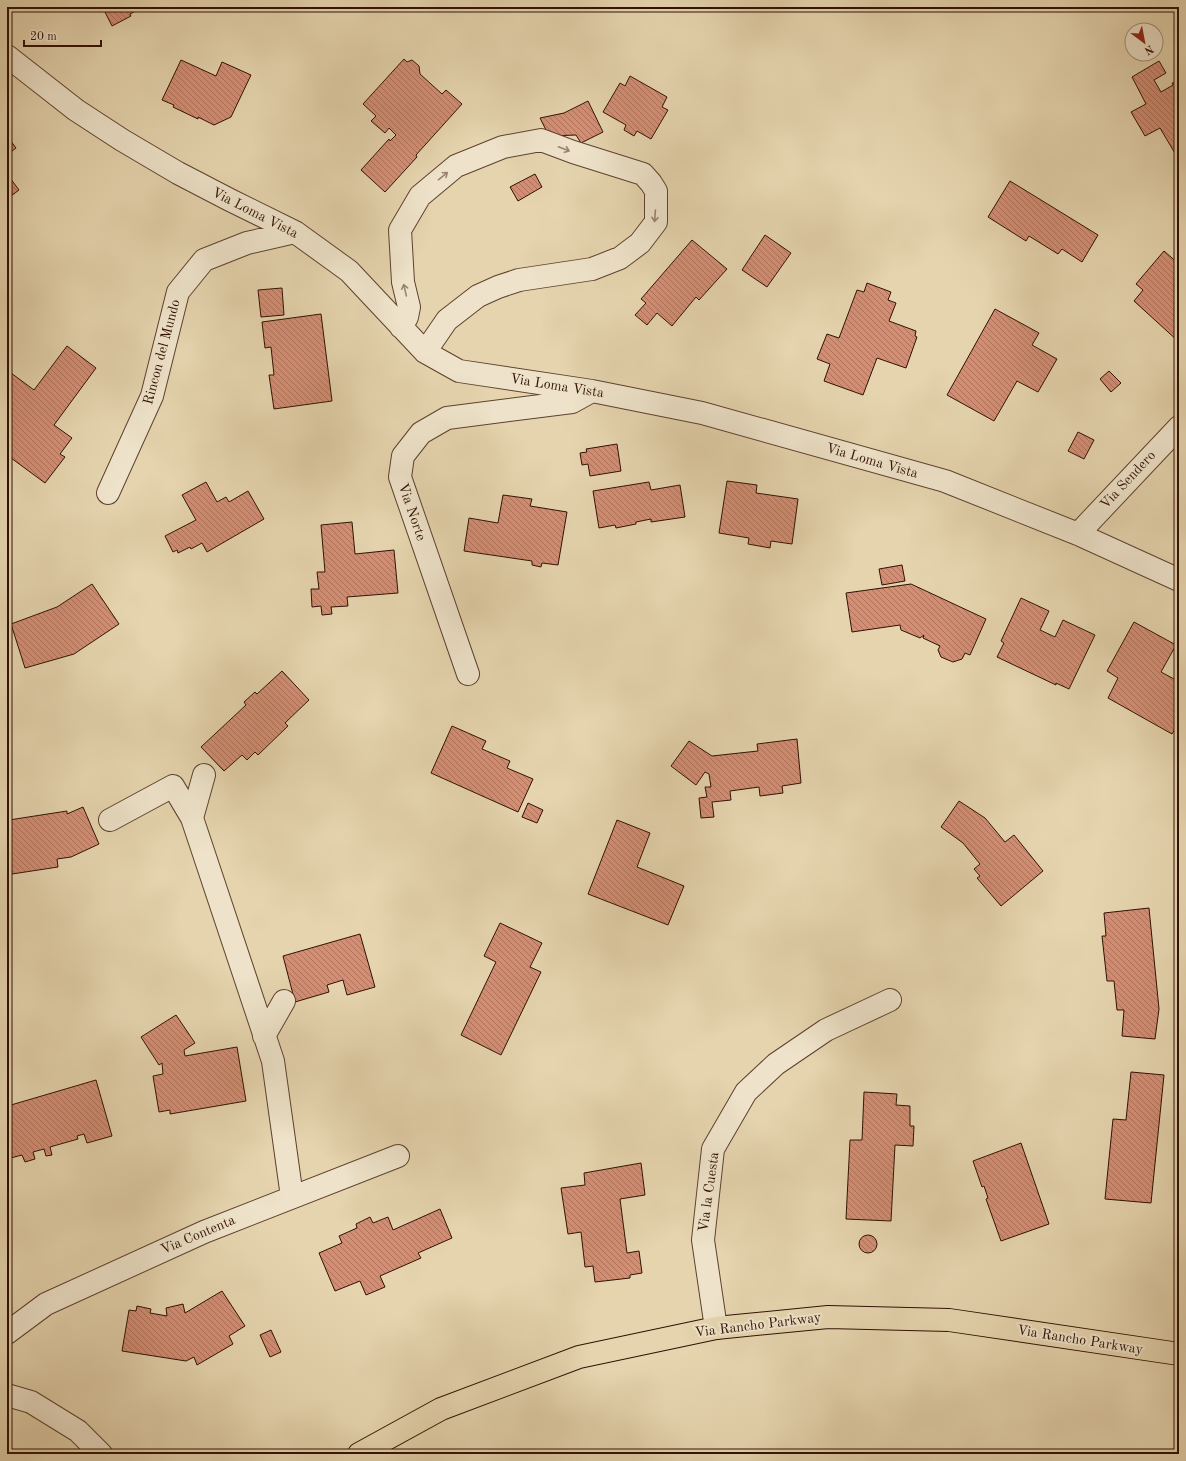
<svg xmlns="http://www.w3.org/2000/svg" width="1186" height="1461" font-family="'Old Standard TT',serif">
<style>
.building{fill:url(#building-back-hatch);stroke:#311003}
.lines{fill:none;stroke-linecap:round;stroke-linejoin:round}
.minor-casing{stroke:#5e412e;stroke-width:24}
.major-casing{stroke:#311003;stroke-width:24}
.minor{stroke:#eee3ca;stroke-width:22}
.major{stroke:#e5d4ae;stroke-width:22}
.oneway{stroke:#998470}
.labels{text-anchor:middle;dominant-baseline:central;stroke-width:4;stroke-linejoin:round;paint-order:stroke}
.street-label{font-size:14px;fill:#311003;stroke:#eee3ca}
</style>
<defs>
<pattern id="building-back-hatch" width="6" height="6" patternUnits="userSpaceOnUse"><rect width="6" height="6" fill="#d48e74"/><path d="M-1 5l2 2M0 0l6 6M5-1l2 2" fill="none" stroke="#ad735d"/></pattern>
</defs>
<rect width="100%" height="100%" fill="#e5d4ae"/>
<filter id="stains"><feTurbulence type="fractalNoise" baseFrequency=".005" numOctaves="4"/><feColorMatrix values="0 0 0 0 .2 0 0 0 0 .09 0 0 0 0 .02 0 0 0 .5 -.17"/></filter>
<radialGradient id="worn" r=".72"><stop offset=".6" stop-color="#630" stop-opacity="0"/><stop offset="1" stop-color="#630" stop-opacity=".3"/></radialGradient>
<path class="building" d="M97,7H140L141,8L130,14L131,16L112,26L104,10L100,12Z
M404,59L407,62L412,60L419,66L420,74L442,94L446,90L462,104L416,155L417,157L385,192L361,170L389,139L390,141L396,135L389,128L385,133L371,121L376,116L363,104Z
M181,60L216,76L222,62L251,75L231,117L214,125L198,117V119L173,107L174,105L162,100Z
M1159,61L1166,73L1154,80L1161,92L1173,85L1172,83L1179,82V153L1176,155L1160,128L1145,136L1131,112L1146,104L1132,77Z
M630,76L667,97L662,107L668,110L651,139L637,131L634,136L624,130L626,125L603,112L620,83L625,86Z
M588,101L603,132L581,143L576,135L549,136L540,118L564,113Z
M7,136L16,148L7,155Z
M7,174L19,190L7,199Z
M535,174L542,187L518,201L510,187Z
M1010,181L1098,235L1082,262L1062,249L1058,254L1029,236L1026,241L988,217Z
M765,235L791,253L767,287L742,270Z
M692,240L727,269L699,300L696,297L672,326L657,313L647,325L635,315L646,303L641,299Z
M1164,251L1179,264V342L1134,301L1143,290L1136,284Z
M867,283L891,292L888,300L896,303L889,321L916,331L915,336L917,337L906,368L877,358L863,395L824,381L830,364L817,359L827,334L839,338L857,290L864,292Z
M282,288L284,315L261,317L258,290Z
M995,309L1039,333L1032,345L1057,359L1038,392L1017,381L994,421L947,395Z
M321,314L332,401L274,409L269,375H274L271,347L265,348L262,322Z
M67,346L96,368L54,425L72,438L60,454L65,457L45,483L7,455V370L34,390Z
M1109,371L1121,383L1111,392L1100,379Z
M1078,432L1094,440L1084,459L1068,451Z
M617,444L621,471L590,476L588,464L582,465L580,453L587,452L586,449Z
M727,481L757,485L756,493L798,499L792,544L771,541L770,548L748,544L749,538L719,533Z
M206,482L217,502L226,497L229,502L248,491L264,519L207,552L202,543L191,549L190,547L178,553L177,550L173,552L165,536L196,520L182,495Z
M649,482L651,490L680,485L685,517L651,522V519L636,522V524L616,528L615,525L599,528L593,491Z
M503,495L532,499L530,506L567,512L558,565L542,563L541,567L532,565V561L464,551L469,518L498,523Z
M352,522L355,554L394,550L398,593L347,597L348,606L331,607L332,614L322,615L321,606L312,607L311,589H319L317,572H325L321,525Z
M902,565L905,581L882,585L879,569Z
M92,584L119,624L74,654L25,668L11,624L57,607Z
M911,584L986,619L970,655L965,653L962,659L953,662L941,657L938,650L940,646L923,638L924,635L920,638L901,630L900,625L852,632L846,593Z
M1021,598L1049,611L1040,630L1055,637L1063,620L1095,635L1069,689L1056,683V685L997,657L1004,643L1001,641Z
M1134,622L1176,645L1161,672L1174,679L1179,671V722L1172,734L1108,698L1118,678L1107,671Z
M282,671L309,700L285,723L288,726L258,755L255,752L247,760L242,755L224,771L201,747L246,705L244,702L255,692L257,694Z
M452,726L486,741L482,749L510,761L507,768L533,779L518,812L431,773Z
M797,739L801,783L782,786L783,793L760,796L759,787L730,791L731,800L712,802L714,817L701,818L699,798L707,797L705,787H711L709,774L705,772L696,785L671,766L689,741L712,756L758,751L757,744Z
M959,801L985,818L1005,842L1014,835L1043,871L1001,906L977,878L980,876L974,869L980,864L963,843L941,827Z
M528,803L543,810L537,823L522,817Z
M83,807L99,844L71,857L57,859L58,867L12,874L8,839H11L9,820L67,811V814Z
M617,820L650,833L637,867L684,886L668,925L588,894Z
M1149,908L1159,1009L1155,1039L1122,1036L1124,1010H1117L1114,981H1107L1102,936H1106L1104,913Z
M500,923L542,943L530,967L541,972L501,1055L461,1035L496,962L484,956Z
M360,934L375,987L347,995L343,980L327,985L329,992L295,1002L283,956Z
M176,1015L195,1043L184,1050L185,1056L237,1047L246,1101L170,1114V1110L159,1112L153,1076L163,1074L162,1063L159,1065L141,1037Z
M1131,1072L1164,1075L1151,1203L1105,1199L1113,1119L1126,1120Z
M96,1080L112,1136L87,1143L84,1134L77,1136L78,1139L50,1147L52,1155L46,1156L44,1149L33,1152L35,1159L25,1162L22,1155L7,1159V1103L10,1102L11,1105Z
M1179,1083V1098H1176Z
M864,1092L897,1094L896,1105L910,1106V1126H914L913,1146L895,1145L891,1221L846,1219L850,1140H862Z
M1021,1143L1049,1224L1001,1241L986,1199L988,1198L984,1186L982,1187L973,1161Z
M641,1163L645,1195L620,1199L627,1253L639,1251L642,1273L630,1275V1278L595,1282L593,1266L585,1267L581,1232L568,1234L561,1188L585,1185L584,1173Z
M440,1209L452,1238L418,1253L421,1258L380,1276L385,1287L366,1295L360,1281L335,1291L319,1253L342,1243L339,1236L357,1228L356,1224L370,1217L373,1223L388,1217L393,1230Z
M859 1244a9 9 0 1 1 18 0a9 9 0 1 1-18 0Z
M222,1291L245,1326L229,1336L233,1344L197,1365L194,1357L186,1361L122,1351L129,1310L136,1311L137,1306L151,1309L150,1313L167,1316L166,1308L183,1304L185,1313Z
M271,1330L281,1352L270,1357L260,1335Z"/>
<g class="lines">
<defs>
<path id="minor" d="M7,56L76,110L122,140L178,173L230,200L295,232L349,271L425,352L459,371L592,391L702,413L945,481L1078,534L1179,580
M401,327L407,317L409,307L403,282L400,230L420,196L456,166L503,147L541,140L573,152L643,174L651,183L656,191V222L640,243L620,258L592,269L519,280L498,287L478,296L447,320L425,352
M108,493L152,396L178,292L204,260L247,243L295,232
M1078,534L1179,427
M468,674L400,477L403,456L421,433L447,418L572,402L592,391
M204,775L192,818L273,1061L292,1197
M110,820L173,786L192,818
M264,1036L284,1001
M716,1328L703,1240L713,1149L746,1092L776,1064L826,1030L890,1000
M7,1333L46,1304L204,1232L398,1156
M7,1395L31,1402L78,1431L101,1454"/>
<path id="major" d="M359,1454L441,1409L579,1357L716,1328L828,1317L949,1320L1179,1354"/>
</defs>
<use href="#minor" class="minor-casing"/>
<use href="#major" class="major-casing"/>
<use href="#minor" class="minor"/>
<use href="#major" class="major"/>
</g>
<defs><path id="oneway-shaft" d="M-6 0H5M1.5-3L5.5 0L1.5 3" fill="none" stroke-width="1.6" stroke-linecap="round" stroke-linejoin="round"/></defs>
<g class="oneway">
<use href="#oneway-shaft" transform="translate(564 149) rotate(21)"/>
<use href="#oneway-shaft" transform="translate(443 176) rotate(-39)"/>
<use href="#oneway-shaft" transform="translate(655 216) rotate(94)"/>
<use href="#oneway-shaft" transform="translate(405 290) rotate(-103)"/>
</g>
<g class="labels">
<g class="street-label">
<text transform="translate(255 213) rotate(27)">Via Loma Vista</text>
<text transform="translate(162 352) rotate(-75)">Rincon del Mundo</text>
<text transform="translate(557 386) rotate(9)">Via Loma Vista</text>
<text transform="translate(872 461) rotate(16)">Via Loma Vista</text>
<text transform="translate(1128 480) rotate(-47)">Via Sendero</text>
<text transform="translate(412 512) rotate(71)">Via Norte</text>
<text transform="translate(709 1192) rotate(-82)">Via la Cuesta</text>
<text transform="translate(198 1235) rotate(-23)">Via Contenta</text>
<text transform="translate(758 1325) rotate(-7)">Via Rancho Parkway</text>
<text transform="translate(1080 1340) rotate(9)">Via Rancho Parkway</text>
</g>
</g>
<rect width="1186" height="1461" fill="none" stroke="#e5d4ae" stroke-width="24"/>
<rect x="8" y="8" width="1170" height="1445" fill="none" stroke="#311003" stroke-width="2"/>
<rect x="12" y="12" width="1162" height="1437" fill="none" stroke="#311003"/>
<g transform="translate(1144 42) rotate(148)"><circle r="19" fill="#eee3ca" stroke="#a28f7a"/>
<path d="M0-3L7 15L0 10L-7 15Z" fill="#8f2418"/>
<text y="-6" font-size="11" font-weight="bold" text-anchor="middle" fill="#311003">N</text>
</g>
<path d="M24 40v6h77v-6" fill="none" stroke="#311003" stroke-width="2"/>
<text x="30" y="40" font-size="12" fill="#311003" stroke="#eee3ca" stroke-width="3" paint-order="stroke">20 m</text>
<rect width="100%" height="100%" filter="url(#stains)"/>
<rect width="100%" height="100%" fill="url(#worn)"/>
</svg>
